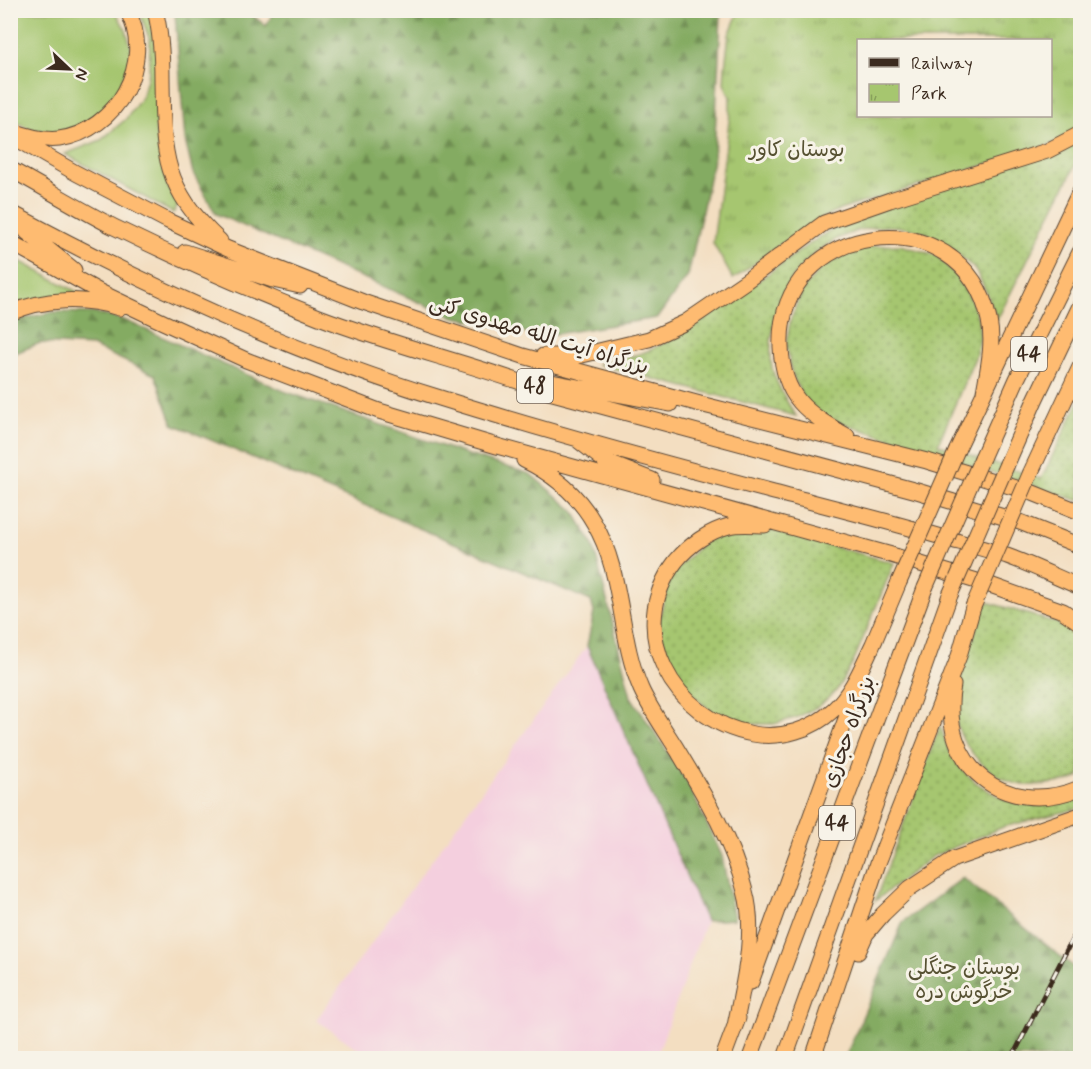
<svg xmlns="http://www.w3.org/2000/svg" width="1091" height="1069" font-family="Mynerve,'Playpen Sans Arabic',sans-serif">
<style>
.built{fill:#f4cfde}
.grass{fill:url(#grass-dots);stroke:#707846;stroke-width:1.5}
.forest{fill:url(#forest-firs);stroke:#606a40;stroke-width:1.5}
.park{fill:url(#park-tufts);stroke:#707846;stroke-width:1.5;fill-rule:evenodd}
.garden{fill:#a6c66f;stroke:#707846;stroke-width:1.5}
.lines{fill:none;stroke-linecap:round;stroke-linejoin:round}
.trunk-casing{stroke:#574536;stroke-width:17}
.trunk{stroke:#febb71;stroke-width:15}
.rail-casing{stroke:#3b2a1e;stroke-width:5}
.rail{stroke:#f7f3e8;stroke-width:3;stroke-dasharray:9;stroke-linecap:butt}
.trunk-bridge-casing{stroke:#574536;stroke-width:17;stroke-linecap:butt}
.trunk-bridge{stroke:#febb71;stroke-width:15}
.labels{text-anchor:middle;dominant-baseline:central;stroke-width:6;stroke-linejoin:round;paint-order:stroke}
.shield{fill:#f7f3e8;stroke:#73665b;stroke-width:1.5}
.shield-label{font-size:20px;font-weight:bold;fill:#3b2a1e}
.park-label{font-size:21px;fill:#565132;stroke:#f7f3e8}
.street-label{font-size:21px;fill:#3b2a1e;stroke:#f7f3e8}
</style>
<defs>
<pattern id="grass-dots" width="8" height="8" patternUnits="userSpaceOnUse" patternTransform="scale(1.5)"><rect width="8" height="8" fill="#a6c66f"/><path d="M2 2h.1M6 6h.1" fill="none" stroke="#88a15b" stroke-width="1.8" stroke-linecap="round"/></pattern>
<pattern id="forest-firs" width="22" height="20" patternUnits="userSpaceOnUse" patternTransform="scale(1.5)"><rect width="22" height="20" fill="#84ab62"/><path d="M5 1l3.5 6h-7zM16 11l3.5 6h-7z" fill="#6d8b50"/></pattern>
<pattern id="park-tufts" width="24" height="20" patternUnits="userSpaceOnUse" patternTransform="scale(1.5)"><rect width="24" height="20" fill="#a6c66f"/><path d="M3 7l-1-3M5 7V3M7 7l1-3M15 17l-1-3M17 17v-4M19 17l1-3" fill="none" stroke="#88a15b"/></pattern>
</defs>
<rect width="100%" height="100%" fill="#f7f3e8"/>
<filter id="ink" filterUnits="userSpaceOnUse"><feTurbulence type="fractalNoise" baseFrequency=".0167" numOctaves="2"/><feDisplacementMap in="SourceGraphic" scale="12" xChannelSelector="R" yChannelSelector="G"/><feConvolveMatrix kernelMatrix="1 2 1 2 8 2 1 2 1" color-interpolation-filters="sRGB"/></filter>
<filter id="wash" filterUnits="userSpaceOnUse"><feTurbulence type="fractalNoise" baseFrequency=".008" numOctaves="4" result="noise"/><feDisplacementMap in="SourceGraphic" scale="24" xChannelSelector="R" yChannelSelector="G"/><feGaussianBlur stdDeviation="1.35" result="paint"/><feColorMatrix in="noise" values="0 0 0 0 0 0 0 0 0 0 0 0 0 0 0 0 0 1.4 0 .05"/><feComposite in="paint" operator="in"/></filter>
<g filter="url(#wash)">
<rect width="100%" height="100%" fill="#f3dec1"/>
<path class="built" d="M587,646L706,921L656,1058H371L316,1020Z"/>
<path class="grass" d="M1080,140V156L997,320C991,304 985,285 975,270C971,265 964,260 959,255C894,193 788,239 774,323C771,338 769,352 772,368C777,386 786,401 796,416L597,364C614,360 634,357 650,350C720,318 776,262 842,223Z
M900,245L936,255L956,276L971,299L978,319L980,338L976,355L938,444L1041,479L1080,399V501L824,417L804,399L792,374L786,344L791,318L803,289L824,266L846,254L869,246Z
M748,528L773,530L894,563L852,665L836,691L819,706L798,717L774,724H747L717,716L675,680L658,625L670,576L706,540Z
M987,602L1060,624L1080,636V776C1072,781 1064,782 1054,783C1043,785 1029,786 1018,784C986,776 958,744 954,711C951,684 977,629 987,602Z
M940,726C944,736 947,747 952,756C967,782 1004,805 1034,805C1050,805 1065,800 1080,797V808L1003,827L933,856L875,901Z"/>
<path class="forest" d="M274,11H715L721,15L714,156L688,276L657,318L542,336L451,316L216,214L193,173L185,140L175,14L177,11H247L266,26Z
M54,312L94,313L124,320L284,391L465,454L530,474L573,510L593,544L631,697L686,780L722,856L734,919L706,921L587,646L594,612L591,601L173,424L155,375L92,346L40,343L11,355V321Z
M963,878L1080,972V1058H845L903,922Z"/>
<path class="park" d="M739,11H1080V126L1055,143L833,212L801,230L733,279L713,243L730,114V97L724,83L725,67L729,35ZM858,40H1050V116H858Z"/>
<path class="garden" d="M10,11H115L126,30L133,54L113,103L84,126L58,134L31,129L11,119Z
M139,11H149L158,56L156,134L168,187L179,204L173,213L65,154L101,140L126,119L142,97L149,72L150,40Z
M10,256L85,296L11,308Z"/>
</g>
<g filter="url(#ink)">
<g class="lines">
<defs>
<path id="trunk" d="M155,10C161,33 162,55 162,79C163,153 162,187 220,241
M13,131C27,136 44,141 59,139C116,131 156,63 127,10
M10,135L76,173L168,221L228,249L363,302L523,356L700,404L927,461L1033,493L1080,512
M10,169C45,188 79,209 114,227C181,260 250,290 319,317C395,346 473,364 549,392L917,491L1020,522L1080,546
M10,212C147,286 290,352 440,398C549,432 659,462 770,491C831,507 892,522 952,540C970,545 989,550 1007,556C1032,565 1056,577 1080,587
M16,219L28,233L74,270
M10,242L100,292L163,322L246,360L379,411L497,446L888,554L993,586L1063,611L1080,623
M185,252L273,280L300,286
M10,313C44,298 84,297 119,308
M543,356H578L649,339L686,322L746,281L824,223L890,200L1047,151L1080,134
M546,381L670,404
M847,436C807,413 783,398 781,347C776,220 963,194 989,320C994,344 988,369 984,392
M579,441L606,462L652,480
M957,450L1080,191
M982,458L1017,379L1080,252
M524,460C553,474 578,495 594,523C624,573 618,636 641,689C651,711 666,731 678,751C705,796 732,840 745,891C757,933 743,985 735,1026
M1007,464L1035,400L1080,306
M1031,472L1080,367
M765,525C753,525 741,523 729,526C709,531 689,545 676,561C623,630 673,720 753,734C781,739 812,730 833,710C853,692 863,664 875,640
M871,649L899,582
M953,685C938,766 1005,819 1080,788
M858,952L866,934L883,914L910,888L954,859L1080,815
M751,982L857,688
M723,1058L738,1018
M750,1058L925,588
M785,1058L950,595
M813,1058L878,863L959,656L973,607"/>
</defs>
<use href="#trunk" class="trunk-casing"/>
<use href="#trunk" class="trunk"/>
<defs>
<path id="rail" d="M1012,1058L1080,924"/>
</defs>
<use href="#rail" class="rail-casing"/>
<use href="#rail" class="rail"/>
<defs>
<path id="trunk-bridge" d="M899,582L957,450
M925,588L982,458
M950,595L1007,464
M973,607L1031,472"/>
</defs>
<use href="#trunk-bridge" class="trunk-bridge-casing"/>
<use href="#trunk-bridge" class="trunk-bridge"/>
</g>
</g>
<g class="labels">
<g class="shield">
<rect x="1011" y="337" width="36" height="34" rx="4.5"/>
<rect x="517" y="369" width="36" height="34" rx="4.5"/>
<rect x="819" y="806" width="36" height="34" rx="4.5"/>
</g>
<g class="shield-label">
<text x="1029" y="354">44</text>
<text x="535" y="386">48</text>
<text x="837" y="823">44</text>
</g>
<g class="park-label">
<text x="797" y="150">بوستان کاور</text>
<text x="964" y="968">بوستان جنگلی<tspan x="964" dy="24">خرگوش دره</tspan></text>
</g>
<g class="street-label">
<text transform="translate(539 335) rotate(17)">بزرگراه آیت الله مهدوی کنی</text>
<text transform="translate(849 732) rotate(-70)">بزرگراه حجازی</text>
</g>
</g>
<rect width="1091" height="1069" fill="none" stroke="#f7f3e8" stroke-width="36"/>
<rect x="857" y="39" width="195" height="78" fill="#f7f3e8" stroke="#aca397" stroke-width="1.5"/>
<rect x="869" y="58" width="30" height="9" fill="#3b2a1e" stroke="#aca397" stroke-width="1.5"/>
<text x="911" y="69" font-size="18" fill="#3b2a1e">Railway</text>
<rect x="869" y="84" width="30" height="18" fill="url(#park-tufts)" stroke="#aca397" stroke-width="1.5"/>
<text x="911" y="99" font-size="18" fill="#3b2a1e">Park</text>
<g transform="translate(69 69) rotate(113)" stroke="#f7f3e8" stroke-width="4.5" paint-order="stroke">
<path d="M0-4.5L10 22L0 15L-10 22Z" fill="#3b2a1e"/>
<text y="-9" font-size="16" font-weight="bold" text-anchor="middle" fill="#3b2a1e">N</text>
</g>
</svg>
